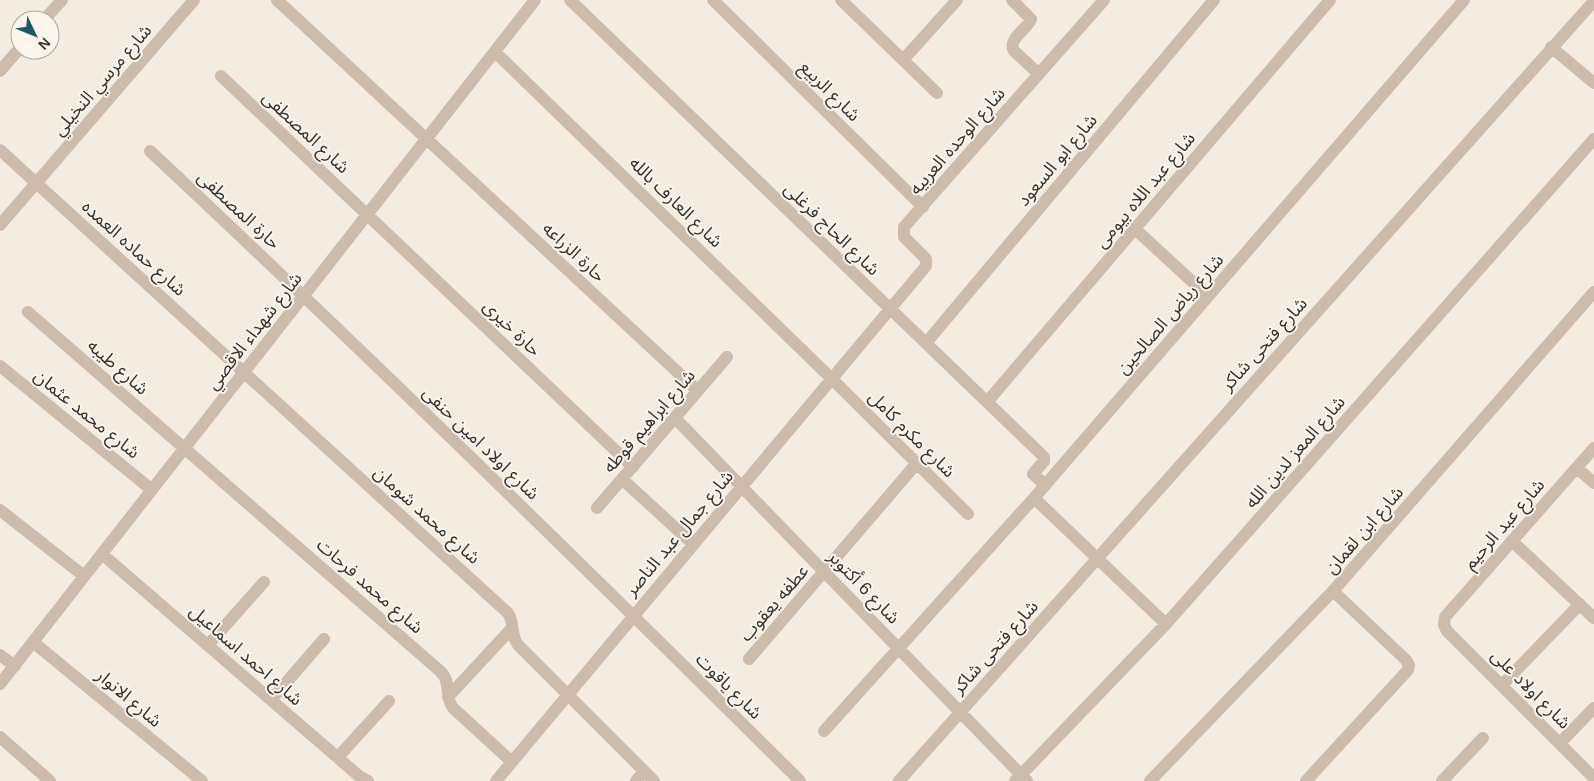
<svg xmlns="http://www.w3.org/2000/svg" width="1594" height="781" font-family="Helvetica,'Noto Sans Arabic',sans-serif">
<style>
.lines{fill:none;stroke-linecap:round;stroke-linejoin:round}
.minor{stroke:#cdbbac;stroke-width:12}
.labels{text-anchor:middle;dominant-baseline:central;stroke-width:4;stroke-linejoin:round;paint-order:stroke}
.street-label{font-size:18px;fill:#3b302b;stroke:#fbf5ee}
</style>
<rect width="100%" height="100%" fill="#f4ebe1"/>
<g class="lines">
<path class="minor" d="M277,0L698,391
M570,0L1044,457V461L1033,474L1045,485
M713,0L923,207
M841,0L937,93
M1012,0L1031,19C1027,30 1007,39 1014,51L1039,74
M44,20L62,0
M1551,47L1594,83
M495,52L831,378L968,514
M903,60L957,0
M0,71L20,48
M221,76L633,467
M0,150L508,613C515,624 510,634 518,645L654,781
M150,151C370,357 586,568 800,781
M0,225L194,0
M1135,229L1208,296
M28,312L440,671C452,682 444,696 453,708L512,762
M926,343L1214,0
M0,366L152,490
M987,402L1330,0
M675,418L1027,781
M1594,448L1445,617L1444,625L1447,631L1594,778
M1577,468L1594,483
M622,479L693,544
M1034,498L1166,624
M597,508L727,357
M0,510L84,576
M1513,542L1594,618
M102,554L359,776L368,781
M33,642L202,781
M208,645L264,582
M0,655L15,666
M749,659L917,463
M0,684L535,0
M1502,685L1580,604
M448,697L512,628
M271,700L324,639
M824,731L1034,498L1464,0
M0,737L50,781
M1560,743L1594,708
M338,757L389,701
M496,781L926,266V259L904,237V227L1104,0
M636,781L644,771
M899,781L1594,1
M1015,781L1166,624L1594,139
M1150,781L1333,591L1594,292
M1306,781L1408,670L1409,665L1406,660L1333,591
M1442,781L1483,738"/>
</g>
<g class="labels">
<g class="street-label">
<text transform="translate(102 80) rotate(-49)">شارع مرسي النخيلي</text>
<text transform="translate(830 91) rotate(45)">شارع الربيع</text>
<text transform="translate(306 132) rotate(43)">شارع المصطفى</text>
<text transform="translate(957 141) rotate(-49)">شارع الوحده العربيه</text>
<text transform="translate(1057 160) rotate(-50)">شارع ابو السعود</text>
<text transform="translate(1145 190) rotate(-50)">شارع عبد اللاه بيومى</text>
<text transform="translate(676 202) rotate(44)">شارع العارف بالله</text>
<text transform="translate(239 210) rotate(43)">حارة المصطفى</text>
<text transform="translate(832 229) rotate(44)">شارع الحاج فرغلى</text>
<text transform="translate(134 248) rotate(42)">شارع حماده العمده</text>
<text transform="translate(574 252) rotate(43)">حارة الزراعه</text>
<text transform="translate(1170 314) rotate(-49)">شارع رياض الصالحين</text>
<text transform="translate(512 328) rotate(44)">حارة خيرى</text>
<text transform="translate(254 331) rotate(-52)">شارع شهداء الاقصي</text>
<text transform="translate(1264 344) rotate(-48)">شارع فتحى شاكر</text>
<text transform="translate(118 367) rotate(41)">شارع طيبه</text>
<text transform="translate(87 414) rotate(39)">شارع محمد عثمان</text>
<text transform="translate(649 421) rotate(-49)">شارع ابراهيم قوطه</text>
<text transform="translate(912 434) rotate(45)">شارع مكرم كامل</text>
<text transform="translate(481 443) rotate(44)">شارع اولاد امين حنفى</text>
<text transform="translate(1295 452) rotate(-49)">شارع المعز لدين الله</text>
<text transform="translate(427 515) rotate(42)">شارع محمد شومان</text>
<text transform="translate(1504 524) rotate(-49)">شارع عبد الرحيم</text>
<text transform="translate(1364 530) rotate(-49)">شارع ابن لقمان</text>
<text transform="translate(679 533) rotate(-50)">شارع جمال عبد الناصر</text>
<text transform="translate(370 586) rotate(41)">شارع محمد فرحات</text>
<text transform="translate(864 587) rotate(46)">شارع 6 أكتوبر</text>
<text transform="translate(774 603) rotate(-49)">عطفه يعقوب</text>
<text transform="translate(995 647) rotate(-48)">شارع فتحى شاكر</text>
<text transform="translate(246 655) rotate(41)">شارع احمد اسماعيل</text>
<text transform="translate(729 686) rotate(45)">شارع ياقوت</text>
<text transform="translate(1531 689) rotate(45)">شارع اولاد على</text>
<text transform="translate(129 698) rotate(40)">شارع الانوار</text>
</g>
</g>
<g transform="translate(35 35) rotate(133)"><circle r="24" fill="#fbf5ee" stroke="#aea6a0"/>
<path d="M0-4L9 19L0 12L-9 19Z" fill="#1f5a5e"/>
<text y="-8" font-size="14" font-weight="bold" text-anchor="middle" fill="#3b302b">N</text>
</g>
</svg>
